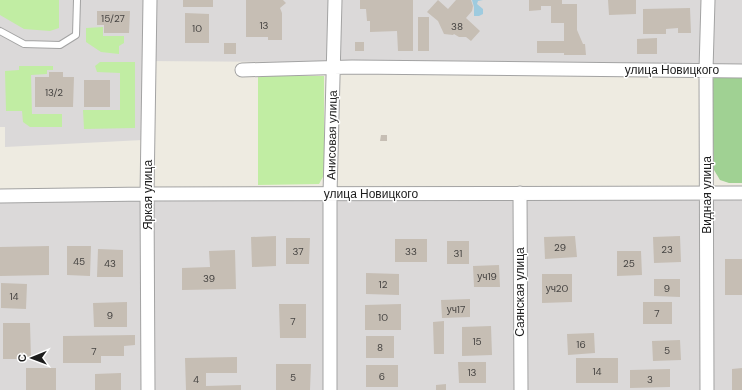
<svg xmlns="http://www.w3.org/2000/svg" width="742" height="390" font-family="'DM Sans',sans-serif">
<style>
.residential{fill:#dbd9d9}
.grass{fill:#c1eda3}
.forest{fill:#a0d193}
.water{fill:#9ecbdf}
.building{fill:#c6beb4}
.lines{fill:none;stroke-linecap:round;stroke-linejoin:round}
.service-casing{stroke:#a3a3a3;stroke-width:8}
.minor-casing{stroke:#a3a3a3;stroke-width:15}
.service{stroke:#fff;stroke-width:6}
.minor{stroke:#fff;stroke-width:13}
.labels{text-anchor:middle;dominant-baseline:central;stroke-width:3;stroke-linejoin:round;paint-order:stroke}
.number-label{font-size:10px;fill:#464442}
.street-label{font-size:12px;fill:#1c1c1c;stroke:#fff}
</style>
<rect width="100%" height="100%" fill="#eeebe1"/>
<path class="residential" d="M0,0H742V65L144,61L143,140L5,147V127H0Z
M0,190L742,199V390H0Z"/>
<path class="grass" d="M0,0H59V28L50,31L24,29L0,15Z
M103,27V36H124V43L119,46V54L101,52L86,42V28Z
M100,62H135V128L84,129L83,110H120V73L97,72L95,66Z
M19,66H53V70H47V74L31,75L32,114H62V127H30L23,122L22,111H6L5,71L19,70Z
M258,76H324V175L319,184L258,185Z"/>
<path class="forest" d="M715,76H742V183H729L720,180L714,170L711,82Z"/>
<path class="water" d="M472,0H483L478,1L477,4L483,9V14L479,16H474V7Z"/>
<path class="building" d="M183,0H213V7H183Z
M246,0H283L286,3L280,8L282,13V40H268V37H246Z
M360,0H413V51H398L397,31L370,32V21H367L366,9H360Z
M438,0L448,9L456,0H471L473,6L472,11L466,18L480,31L471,41L466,37H459L454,34L453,35L444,34L438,21L427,12Z
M529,0H562V4H577V30L583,44H585L586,55H564V53H537V41H564V23H551V6H541V10L529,11Z
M608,0H636V14L609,15Z
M690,8L691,33H678V28L666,29V34H643V9Z
M97,11H130L129,33H104V25H97Z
M185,13L209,14V43H185Z
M418,17H429V51H418Z
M657,38V54H637V39Z
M355,42H364V51H355Z
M224,43H236V54H224Z
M49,72H63V77H74L73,107H35V77H49Z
M84,80H110V107H84Z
M381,135H387V141H380Z
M276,236V266L252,267L251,237Z
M575,236L577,257L545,259L544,237Z
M680,236L681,262L654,263L653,237Z
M286,238H310L309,264H286Z
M395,239H427V262H395Z
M447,241H469V264H447Z
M49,246V275L0,276V247Z
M67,246H91L90,276L67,275Z
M98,249L123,250V277H97Z
M235,250L236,289L182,290V268L210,267L209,251Z
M617,251H641L642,275L617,276Z
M725,259H742V295H725Z
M499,265L500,287H474L473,266Z
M366,273L399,274V295L366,294Z
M542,274H572V302L542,303Z
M654,279H680V297L654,296Z
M1,283L27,284L26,309L1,308Z
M470,299V317L442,318L441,300Z
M127,302V327H94L93,303Z
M643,302H672V324H643Z
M279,304H306V338H280Z
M401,304V330H365V305Z
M444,321V354H434L433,322Z
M3,323H30L31,359H3Z
M491,326L492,355L462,356V327Z
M594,333L595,353L568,355L567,334Z
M135,335V345L124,346V356H101V363H63V336Z
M366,336H394V358H366Z
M680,340L681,360L653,361L652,341Z
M237,357V373H206V386L241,385V390H186L185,358Z
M576,358H618V383H576Z
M458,362H486V383H459Z
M276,364H311L310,390H276Z
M366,365H398V387H366Z
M26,368H56V390H26Z
M742,368V390H732V369Z
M670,369V387L630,388V370Z
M121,373V390H95V374Z
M446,384V390H436V385Z"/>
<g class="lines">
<defs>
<path id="service" d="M0,31L24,44L60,45L76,35L77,0"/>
<path id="minor" d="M242,70L352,67L742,71
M520,193L521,390
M0,196L147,194L742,193
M148,390L147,194L150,0
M330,390V194L335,0
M707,390L706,70L708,0"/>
</defs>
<use href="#service" class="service-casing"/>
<use href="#minor" class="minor-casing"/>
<use href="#service" class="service"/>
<use href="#minor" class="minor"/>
</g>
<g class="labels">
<g class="number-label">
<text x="113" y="18">15/27</text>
<text x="264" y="25">13</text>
<text x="457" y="26">38</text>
<text x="197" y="28">10</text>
<text x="54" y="92">13/2</text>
<text x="560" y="247">29</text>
<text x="667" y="249">23</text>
<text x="298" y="251">37</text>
<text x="411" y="251">33</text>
<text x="458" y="253">31</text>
<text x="79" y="261">45</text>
<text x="110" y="263">43</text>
<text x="629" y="263">25</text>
<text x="487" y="276">уч19</text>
<text x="209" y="278">39</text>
<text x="383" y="284">12</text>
<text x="557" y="288">уч20</text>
<text x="667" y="288">9</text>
<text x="14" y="296">14</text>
<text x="456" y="309">уч17</text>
<text x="657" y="313">7</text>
<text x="110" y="315">9</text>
<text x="383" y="317">10</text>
<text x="293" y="321">7</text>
<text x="477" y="341">15</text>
<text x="581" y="344">16</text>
<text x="380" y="347">8</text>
<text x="667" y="350">5</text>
<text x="94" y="351">7</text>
<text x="597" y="371">14</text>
<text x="472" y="372">13</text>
<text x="382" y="376">6</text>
<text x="293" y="377">5</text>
<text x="196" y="379">4</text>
<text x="650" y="379">3</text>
</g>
<g class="street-label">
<text x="672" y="70">улица Новицкого</text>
<text transform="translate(332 135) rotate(-89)">Анисовая улица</text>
<text x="371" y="194">улица Новицкого</text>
<text transform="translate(148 195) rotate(-90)">Яркая улица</text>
<text transform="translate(707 195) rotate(-90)">Видная улица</text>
<text transform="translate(520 292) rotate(-90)">Саянская улица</text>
</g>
</g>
<g transform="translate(32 358) rotate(269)" stroke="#ffffff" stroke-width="3" paint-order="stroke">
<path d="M0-3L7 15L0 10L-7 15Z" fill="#1c1c1c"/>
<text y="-6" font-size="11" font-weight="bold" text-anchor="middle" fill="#1c1c1c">С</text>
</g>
</svg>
